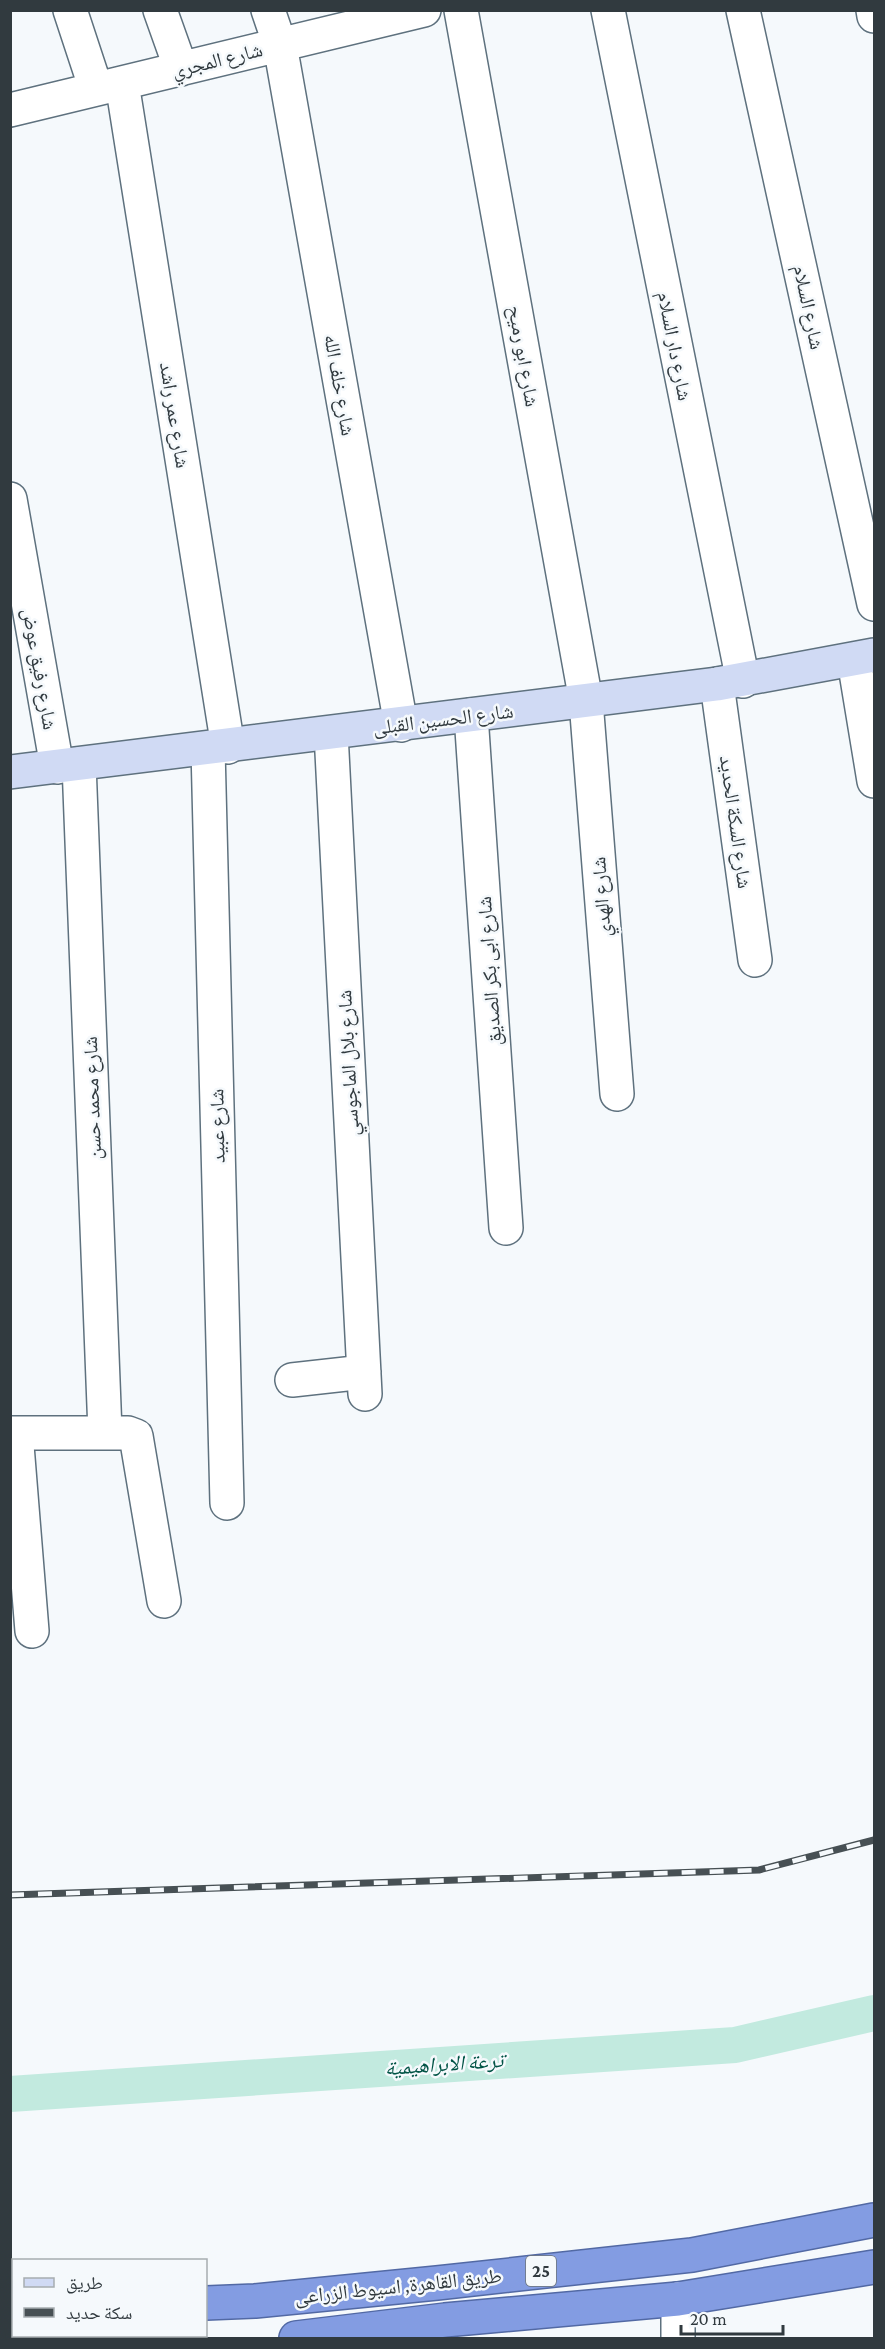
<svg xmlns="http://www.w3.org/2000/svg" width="885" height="2349" font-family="'Crimson Pro','Noto Naskh Arabic',serif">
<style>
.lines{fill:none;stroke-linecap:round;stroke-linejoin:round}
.canal{stroke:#c2eadf;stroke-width:36}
.minor-casing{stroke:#5e717e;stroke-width:36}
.secondary-casing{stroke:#5e717e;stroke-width:36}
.trunk-casing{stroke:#5269a4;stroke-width:36}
.minor{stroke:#fff;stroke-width:33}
.secondary{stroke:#d0daf4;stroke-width:33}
.trunk{stroke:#839ce2;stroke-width:33}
.rail-casing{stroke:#475054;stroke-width:7}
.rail{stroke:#f5f9fc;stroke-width:4.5;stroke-dasharray:14;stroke-linecap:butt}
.labels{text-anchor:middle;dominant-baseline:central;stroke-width:5;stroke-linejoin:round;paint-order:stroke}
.shield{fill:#f5f9fc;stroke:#6c7378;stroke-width:1.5}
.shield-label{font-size:18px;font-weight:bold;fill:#313a3f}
.street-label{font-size:20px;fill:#313a3f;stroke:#f5f9fc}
.water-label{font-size:21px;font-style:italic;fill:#005345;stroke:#f5f9fc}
</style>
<rect width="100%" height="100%" fill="#f5f9fc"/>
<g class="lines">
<path class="canal" d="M10,2094L735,2045L874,2013"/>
<defs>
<path id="minor" d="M70,10L96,89
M160,10L181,69
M268,10L280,45L401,725
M461,10L586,701L617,1094
M608,10L743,681
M743,10L874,604
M873,10L874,16
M122,83L228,747
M10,110L424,10
M10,499L57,767
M854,660L874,781
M717,684L755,960
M471,715L506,1228
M331,733L365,1394
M208,749L227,1503
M79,764L105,1432
M292,1380L364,1372
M10,1433H128L136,1436L164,1601
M16,1433L32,1631
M678,2338V2299"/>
<path id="secondary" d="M10,772L717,684L874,655"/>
<path id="trunk" d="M10,2298H14
M206,2303L255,2301L437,2283L692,2255L874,2220
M296,2338L445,2320L678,2299L874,2267"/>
</defs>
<use href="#minor" class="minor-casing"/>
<use href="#secondary" class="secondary-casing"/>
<use href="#trunk" class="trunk-casing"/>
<use href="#minor" class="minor"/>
<use href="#secondary" class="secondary"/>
<use href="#trunk" class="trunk"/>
<defs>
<path id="rail" d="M10,1895L759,1870L874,1840"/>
</defs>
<use href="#rail" class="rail-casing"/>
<use href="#rail" class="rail"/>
</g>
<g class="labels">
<rect class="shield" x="526" y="2256" width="30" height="30" rx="4.5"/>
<g class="shield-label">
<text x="541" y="2271">25</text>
</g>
<g class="street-label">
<text transform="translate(217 60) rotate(-14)">شارع المجري</text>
<text transform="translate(809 307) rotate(78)">شارع السلام</text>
<text transform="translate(675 346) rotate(79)">شارع دار السلام</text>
<text transform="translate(524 356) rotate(80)">شارع ابو رميح</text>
<text transform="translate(340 385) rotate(80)">شارع خلف الله</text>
<text transform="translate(175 415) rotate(81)">شارع عمر راشد</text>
<text transform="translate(40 669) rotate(80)">شارع رفيق عوض</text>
<text transform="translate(443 719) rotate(-7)">شارع الحسين القبلى</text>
<text transform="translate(736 822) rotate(82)">شارع السكة الحديد</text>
<text transform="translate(601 897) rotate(-94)">شارع الهدي</text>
<text transform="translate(489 971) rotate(-94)">شارع ابى بكر الصديق</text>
<text transform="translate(348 1063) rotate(-93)">شارع بلال الماجوسي</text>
<text transform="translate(92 1098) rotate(-92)">شارع محمد حسن</text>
<text transform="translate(217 1126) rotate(-91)">شارع عبيد</text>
<text transform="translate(398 2286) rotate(-6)">طريق القاهرة, اسيوط الزراعى</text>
</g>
<g class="water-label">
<text transform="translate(444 2064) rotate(-4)">ترعة الابراهيمية</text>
</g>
</g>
<rect width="885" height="2349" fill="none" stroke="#313a3f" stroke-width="24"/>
<rect x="12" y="2259" width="195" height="78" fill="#f5f9fc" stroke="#a7adb0" stroke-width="1.5"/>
<rect x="24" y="2278" width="30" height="9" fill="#d0daf4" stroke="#a7adb0" stroke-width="1.5"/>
<text x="66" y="2289" font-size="18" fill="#313a3f">طريق</text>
<rect x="24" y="2308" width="30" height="9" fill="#475054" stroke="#a7adb0" stroke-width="1.5"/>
<text x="66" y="2319" font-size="18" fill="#313a3f">سكة حديد</text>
<path d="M681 2325v9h102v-9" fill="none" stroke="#313a3f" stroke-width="3"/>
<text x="690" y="2325" font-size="18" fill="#313a3f" stroke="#f5f9fc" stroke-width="4.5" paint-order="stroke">20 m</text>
</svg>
